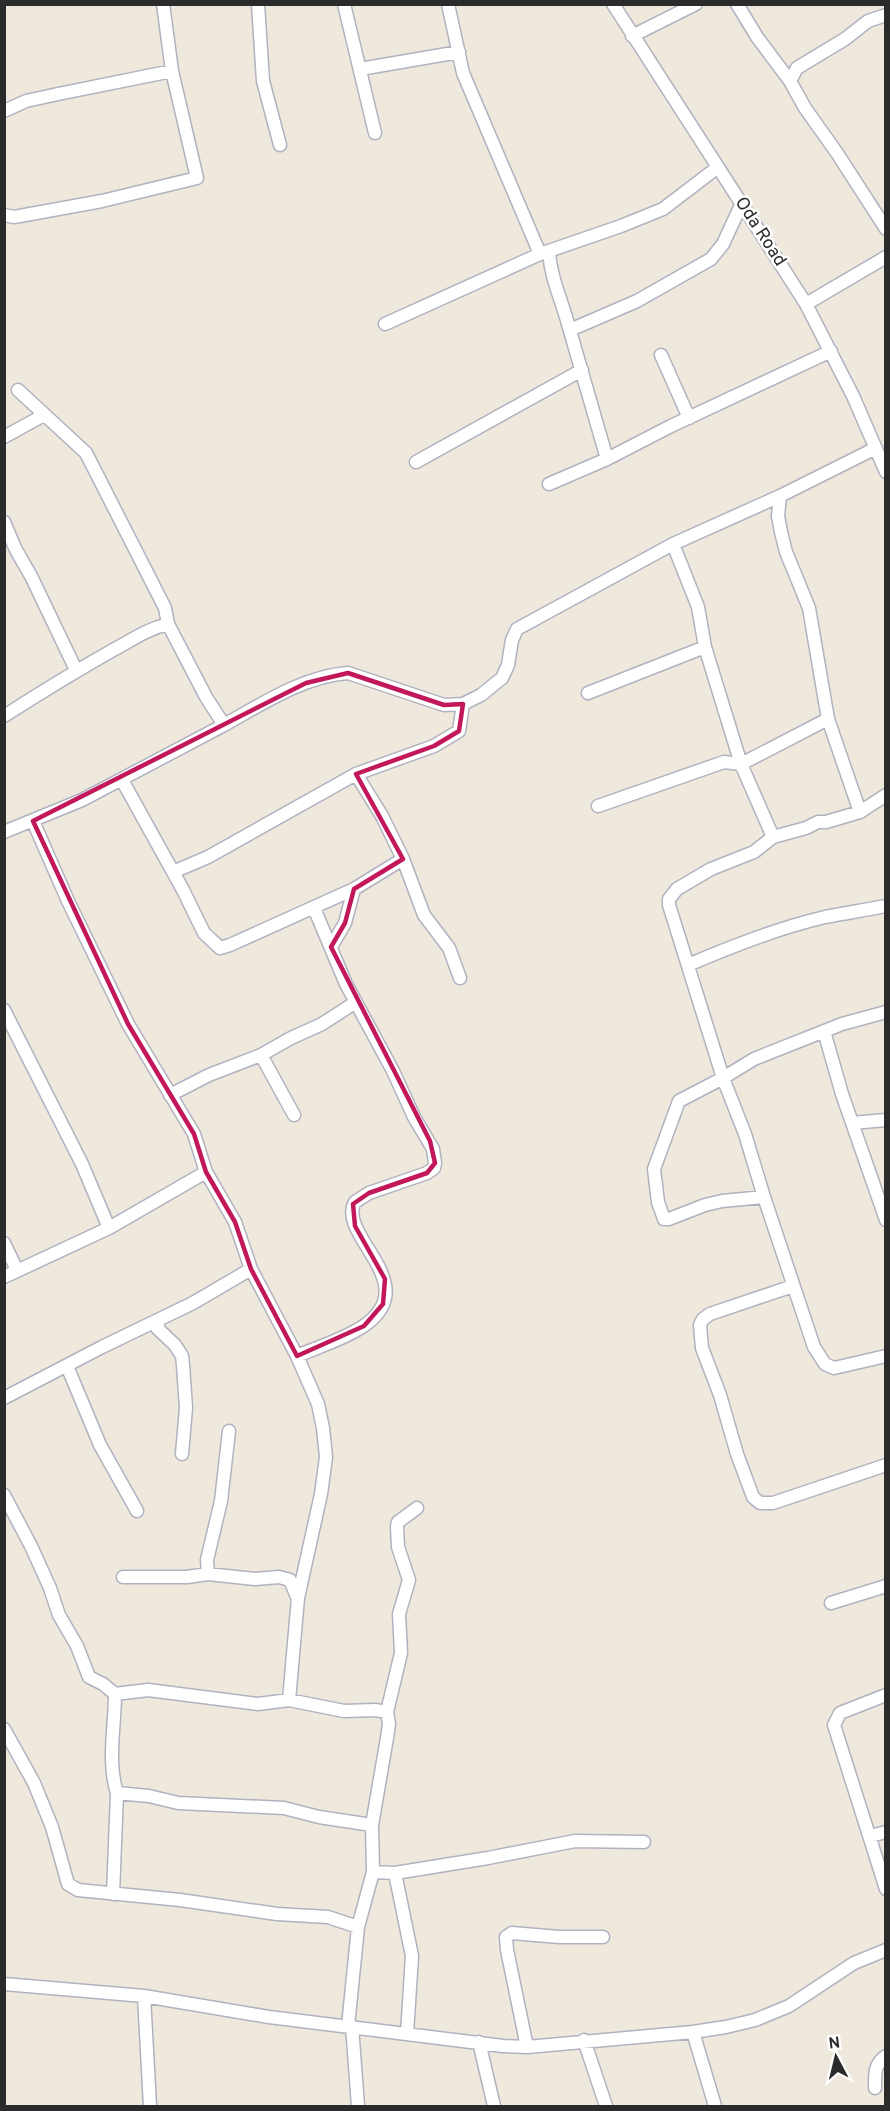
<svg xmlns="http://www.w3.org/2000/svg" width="890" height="2111" font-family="Overpass,sans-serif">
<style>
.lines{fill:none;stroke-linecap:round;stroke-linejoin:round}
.minor-casing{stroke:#b1b2c0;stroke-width:15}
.minor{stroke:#fff;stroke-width:12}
.marked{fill:none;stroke:#c2185b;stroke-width:4.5;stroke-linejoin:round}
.labels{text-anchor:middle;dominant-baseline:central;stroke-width:5;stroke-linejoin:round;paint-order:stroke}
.street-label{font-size:18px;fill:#2b2b2b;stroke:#fff}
</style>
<rect width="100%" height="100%" fill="#eee8dd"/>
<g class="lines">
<defs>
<path id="minor" d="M258,4L263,81L280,145
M344,4L375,133
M448,4L463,73L540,254
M613,4L806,304L853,396L886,472
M737,4L757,37L790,81L805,108L837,153L886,229
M632,36L696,4
M360,69L459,52
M790,81L797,68L845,39L868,21L886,15
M4,111L26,101L58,94L172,71
M4,215L14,217L102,201L197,178L172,71L163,4
M549,252C551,279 561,298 568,324C581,369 594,414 607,459
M806,304L886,257
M385,324L540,254L621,226L663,209L718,167
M570,330L637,301L711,259L723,244L742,203
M661,355L689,418
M18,390L86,453L165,608L168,624
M4,437L44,415
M416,462L582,370
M549,484L607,459L671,426L831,351
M780,496L778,516L781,532L786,552L809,608L828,719L860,812
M4,522L16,550L31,576L76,670
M673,544L698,607L705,647L741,764L773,837
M588,693L705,647
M4,716C40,693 76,671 113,650C132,640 147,629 168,624L206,697L224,725C262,704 304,676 348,673L444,705L463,704L481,695L502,678L508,665L512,640L517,629L673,544L780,496L876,448
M356,774L382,816L403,859L424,915L449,948L460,978
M122,780L183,890L204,933L220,948L230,945L354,889L403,859
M886,795L860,812L826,822H818L806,828L773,837L754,852L711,869L677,889L669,899V905L723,1078L745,1134L764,1197L814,1347L825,1364L834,1368L886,1356
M598,806L724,762L741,764L828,719
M33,821L68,901L128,1024L194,1134L206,1172L235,1222L251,1269L297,1356L318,1404L323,1428L326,1457L321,1494L298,1598L289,1700
M4,832L82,800L224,725
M173,872L208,857L356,774L434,746L459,731L463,704
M331,947L345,923L354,889
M688,965C732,946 778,928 825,917C845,913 866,910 886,906
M4,1010L82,1164L109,1228
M824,1031L842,1094L886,1220
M261,1055L294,1115
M170,1095L209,1075L261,1055L291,1038L322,1024L356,1002
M852,1123L886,1120
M764,1197L722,1201L705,1205L669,1219H664L658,1202L654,1169L679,1101L723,1078L754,1059L842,1024L886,1012
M4,1243L17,1270
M4,1277L109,1228L206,1172
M793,1286L710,1314L703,1319L700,1325L702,1348L720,1395L737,1454L753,1497L760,1503H773L886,1465
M159,1320L157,1328L175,1345L182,1356L183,1365L186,1408L182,1454
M297,1356C318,1347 347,1338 365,1325C424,1283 336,1235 355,1202L369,1193L427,1173L434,1168L435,1163L433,1149L414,1117L393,1071L346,984L314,908
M67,1366L100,1445L137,1511
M4,1398L102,1347L193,1303L251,1269
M4,1495L31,1546L50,1588L59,1615L77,1646L89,1677L103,1684L115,1694C115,1726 107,1762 117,1793L113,1894
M208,1574L207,1560L221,1501L229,1431
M123,1577H187L208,1574L255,1579L279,1577L290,1580L297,1597
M831,1603L886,1586
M115,1694L148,1690L258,1704L289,1700L344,1711L375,1710L387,1712L389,1724L387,1738L372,1825L373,1872L358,1927L348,2026
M886,1695L840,1713L834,1725L886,1889
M387,1712L401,1653L399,1614L409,1580L398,1547L397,1526L398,1522L417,1508
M4,1729L34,1783L52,1827L68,1884L78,1890L180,1900L277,1914L328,1917L358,1927
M117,1793L149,1796L178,1803L284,1808L319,1817L372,1825
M870,1836L886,1832
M373,1872L395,1873L488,1858L575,1841L644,1842
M395,1873L412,1956L407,2034
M4,1984L144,1996L269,2017L503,2046L527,2047L693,2032L726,2027L755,2020L789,2006L854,1963L886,1950
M144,1996L150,2106
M352,2026L358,2106
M693,2032L715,2106
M584,2040L606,2106
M479,2042L494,2106
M527,2047L507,1950L506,1937L512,1933L559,1937H603
M875,2088C875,2074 874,2064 886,2056"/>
</defs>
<use href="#minor" class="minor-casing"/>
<use href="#minor" class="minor"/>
</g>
<path class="marked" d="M348,673L444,705L463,704L459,731L434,746L356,774L403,859L354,889L345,923L331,947L430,1141L435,1163L427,1173L369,1193L353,1204L355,1226L385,1279L383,1304L364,1326L297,1356L251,1269L235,1222L206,1172L194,1134L128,1024L33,821L306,683Z"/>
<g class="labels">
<g class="street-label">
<text transform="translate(760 232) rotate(57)">Oda Road</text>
</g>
</g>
<rect width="890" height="2111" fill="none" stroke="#2b2b2b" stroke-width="12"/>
<g transform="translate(836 2057) rotate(353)" stroke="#ffffff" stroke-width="4.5" paint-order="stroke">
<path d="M0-4.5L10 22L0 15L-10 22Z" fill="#2b2b2b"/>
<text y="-9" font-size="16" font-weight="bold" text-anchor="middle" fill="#2b2b2b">N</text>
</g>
</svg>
